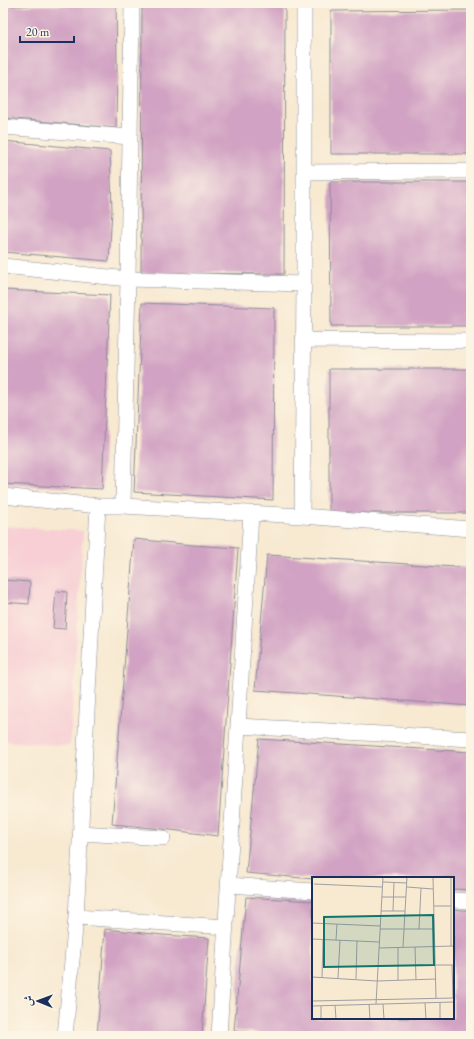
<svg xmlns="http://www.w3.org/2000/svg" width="474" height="1039" font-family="'EB Garamond',Amiri,serif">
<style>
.built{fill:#f7cfd4}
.building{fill:#d1a2c3}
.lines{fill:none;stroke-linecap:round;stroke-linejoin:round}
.street-casing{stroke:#8a8c98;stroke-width:16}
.street{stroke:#fff;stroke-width:15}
.inset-road{fill:none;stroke:#a09fa3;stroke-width:1}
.view{fill:#0f766e;fill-opacity:0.15;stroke:#0f766e;stroke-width:2}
.inset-edge{fill:none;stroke:#1b2f5e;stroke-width:2}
</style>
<rect width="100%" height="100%" fill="#fcf5e5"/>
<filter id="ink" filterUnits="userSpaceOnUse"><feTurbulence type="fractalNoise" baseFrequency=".025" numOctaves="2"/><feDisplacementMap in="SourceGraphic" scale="8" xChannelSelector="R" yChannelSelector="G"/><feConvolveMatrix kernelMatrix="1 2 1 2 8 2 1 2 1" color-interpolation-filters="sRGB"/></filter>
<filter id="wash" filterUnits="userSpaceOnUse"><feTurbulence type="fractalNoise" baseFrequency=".012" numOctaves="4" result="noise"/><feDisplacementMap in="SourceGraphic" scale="16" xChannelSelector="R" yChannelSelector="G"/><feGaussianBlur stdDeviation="0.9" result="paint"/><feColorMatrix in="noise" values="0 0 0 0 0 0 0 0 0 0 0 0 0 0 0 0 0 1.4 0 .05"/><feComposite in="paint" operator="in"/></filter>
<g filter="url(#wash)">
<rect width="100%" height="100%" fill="#f8e9d1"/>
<path class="built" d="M3,526L83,531L70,746L3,741Z"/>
<g id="blocks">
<path class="building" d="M142,3H285L284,274L141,273Z
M116,4L117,66L116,128L3,118V6Z
M471,10V154H331V11Z
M3,141L110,151L112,210L109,261L3,252Z
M330,182H471V326H331Z
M3,290L110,295L102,489L3,484Z
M142,303L274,308L273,500L134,492Z
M329,369H471V513H329Z
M134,539L192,545L238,548L218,836L163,829L112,824Z
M267,555L471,568V706L255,690Z
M3,580L30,582L29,604L3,602Z
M56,591L67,592L65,629L53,628Z
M259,739L471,752V890L453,889V878L313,879L246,873Z
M246,897L313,901V1018H453V909L471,911V1036H298L234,1031Z
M105,929L163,935L209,938L202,1036H97Z"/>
</g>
</g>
<g filter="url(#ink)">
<use href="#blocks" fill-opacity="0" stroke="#8a8c98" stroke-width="1"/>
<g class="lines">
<defs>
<path id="street" d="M3,127L130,137
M304,172L471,171
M3,266L128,279L304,284
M303,340L471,341
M3,496L98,506H123L302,516L471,529
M123,506L128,279L132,3
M302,516L304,284V3
M238,726L471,739
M81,833L163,838
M229,885L313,891
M453,900L471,901
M76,917L226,927
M65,1036L76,917L98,506
M219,1036L251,514"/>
</defs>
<use href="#street" class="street-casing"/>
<use href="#street" class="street"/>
</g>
</g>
<g transform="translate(312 877)">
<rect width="142" height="142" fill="#f8e9d1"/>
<path class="inset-road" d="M121,0L124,121M139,0V69M71,5L95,6M2,7L70,10M95,10L121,12M70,20H94M122,29H139M69,34H93M81,34L82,5M0,46L68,49M68,52H122M107,52L109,11M0,62L67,65M24,63L25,47M86,70V103M91,70L95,0M103,70L104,103M67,71L142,69M123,88H142M140,88L141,121M0,100L65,104L124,102M10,101L11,63M26,101L28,63M44,102L45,64M0,124L142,121M113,126L114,142M128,126V142M57,127L58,142M64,127L71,0M71,127L72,142M23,128L24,142M0,129L142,125M9,129V142"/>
<path class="view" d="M121,38L122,88L12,90V40Z"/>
<rect width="142" height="142" class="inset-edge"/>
</g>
<rect width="474" height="1039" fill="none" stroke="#fcf5e5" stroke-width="16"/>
<g transform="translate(38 1001) rotate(271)" stroke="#fcf5e5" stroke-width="3" paint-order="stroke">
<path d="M0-3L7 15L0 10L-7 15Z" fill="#1b2f5e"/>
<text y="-6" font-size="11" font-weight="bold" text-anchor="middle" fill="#1b2f5e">ش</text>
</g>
<path d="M20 36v6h54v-6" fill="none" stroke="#1b2f5e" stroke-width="2"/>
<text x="26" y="36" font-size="12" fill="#1b2f5e" stroke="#fcf5e5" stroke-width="3" paint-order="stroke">20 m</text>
</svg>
